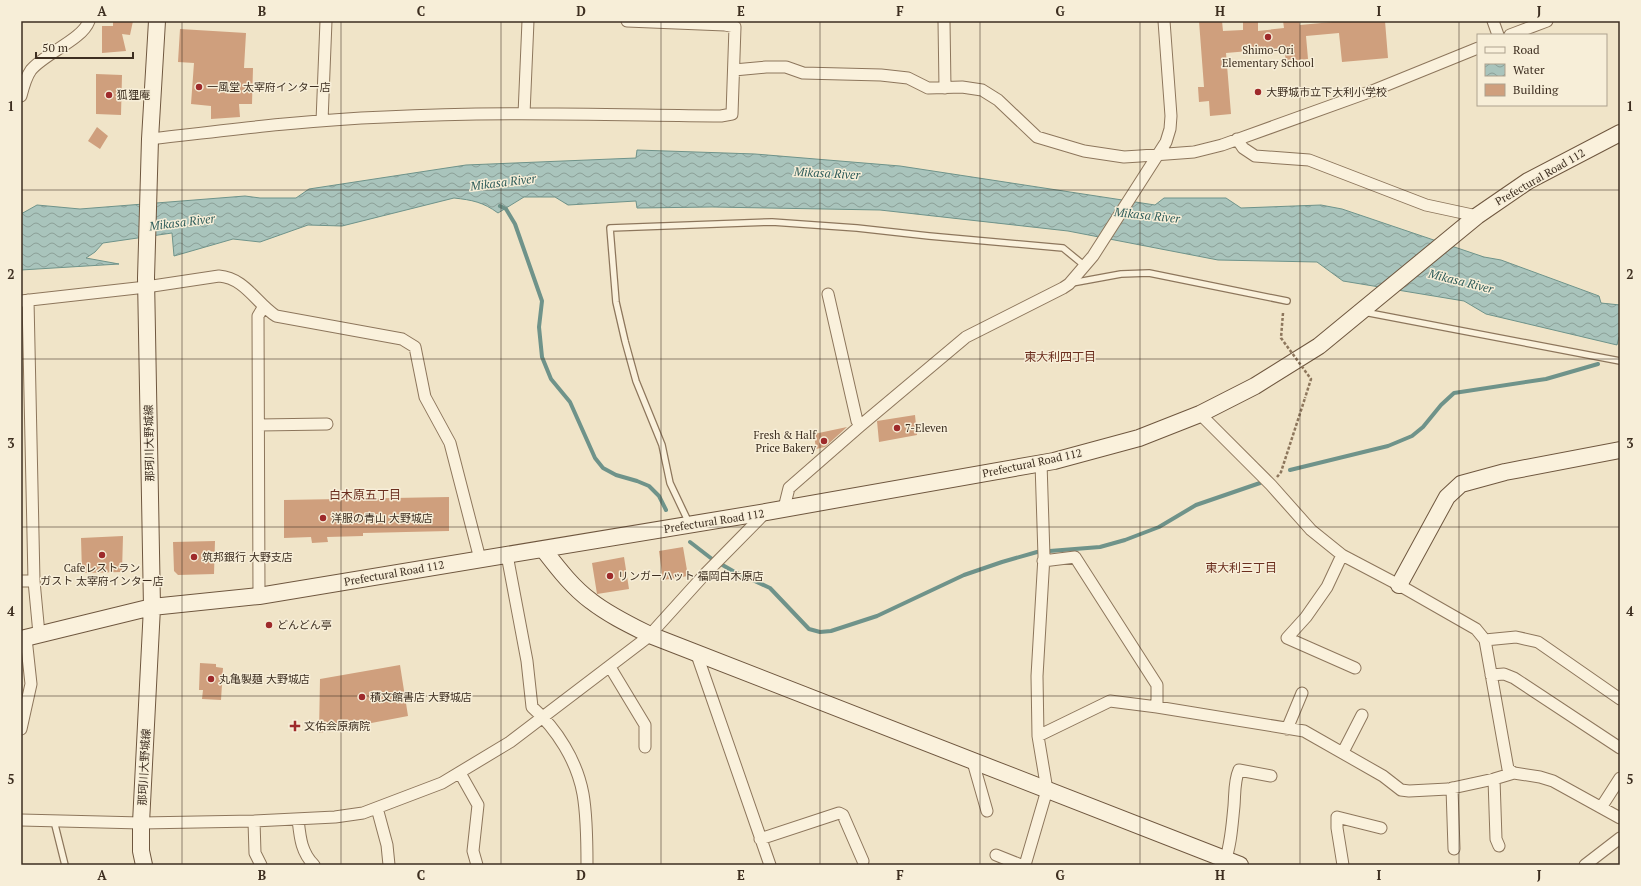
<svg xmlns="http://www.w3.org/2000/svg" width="1641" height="886" font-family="'PT Serif','Noto Sans JP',serif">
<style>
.water{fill:url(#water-waves);stroke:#6f938a}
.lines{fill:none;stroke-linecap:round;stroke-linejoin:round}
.stream{stroke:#6f938a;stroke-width:4}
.building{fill:#cf9f7d}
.lane-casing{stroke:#8d765c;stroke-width:8}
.street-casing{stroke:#8d765c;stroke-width:13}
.secondary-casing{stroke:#6f573f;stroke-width:18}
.path{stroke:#8d765c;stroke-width:2.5;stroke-dasharray:3 2;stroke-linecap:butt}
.lane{stroke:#faf1dc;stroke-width:5.5}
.street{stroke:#faf1dc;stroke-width:11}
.secondary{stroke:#faf1dc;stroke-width:16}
.path-bridge{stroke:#8d765c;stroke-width:2.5;stroke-dasharray:3 2;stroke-linecap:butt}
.grid{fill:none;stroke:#3d2e20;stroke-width:1;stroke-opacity:0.55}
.poi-dot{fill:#9e2a2b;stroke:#f7eed8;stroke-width:1.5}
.labels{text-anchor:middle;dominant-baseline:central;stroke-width:3;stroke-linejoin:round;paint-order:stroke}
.poi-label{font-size:11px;fill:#3d2e20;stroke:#f7eed8;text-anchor:start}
.street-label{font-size:11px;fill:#3d2e20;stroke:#f7eed8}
.water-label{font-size:12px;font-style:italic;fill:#2f5d5a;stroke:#f7eed8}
.neighbourhood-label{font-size:12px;fill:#6b2e1e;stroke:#f7eed8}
.neatline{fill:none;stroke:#3d2e20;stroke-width:1.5}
.grid-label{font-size:13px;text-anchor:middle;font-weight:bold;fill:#3d2e20}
</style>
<defs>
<pattern id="water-waves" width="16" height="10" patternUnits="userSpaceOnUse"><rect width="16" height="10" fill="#a9c4bc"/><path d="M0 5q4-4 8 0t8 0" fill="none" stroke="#8ba098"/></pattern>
</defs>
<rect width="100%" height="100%" fill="#f0e4c8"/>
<path class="water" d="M637,150L755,154L900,166L1155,205L1164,198H1226L1241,208L1321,205L1342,209L1484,257L1501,260L1599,296L1601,303L1620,305V337H1619L1617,345L1486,314L1464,301L1343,281L1317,262L1218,260L1068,231L880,210L712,207L637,208L636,201L568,205L555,197H524L498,213C483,202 472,200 454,198L342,226L308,225L260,242L233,239L174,256L172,233L103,243L95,252L86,258L119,264L21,270V214L37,205L80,209L245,196L260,198H296L309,189L466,165L636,158Z"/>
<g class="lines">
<path class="stream" d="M500,206L506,209L515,224L542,301L539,327L542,357L551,379L570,402L595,458L603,468L616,475L637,481L649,486L659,496L666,510
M1290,470L1388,446L1412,436L1423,427L1441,405L1454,393L1546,379L1598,364
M690,542L712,559L733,571L770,588L809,629L820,632L831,631L877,616L964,575L1002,562L1037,552L1100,547L1125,540L1159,527L1196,505L1260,483"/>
</g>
<path class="building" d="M113,21H133L130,35L122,34L126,51L102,53V26H113Z
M1199,21H1222L1223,31L1243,30V21H1258V31L1284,28L1283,21H1299L1300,25L1343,21H1385L1388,58L1342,62L1339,33L1306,36L1308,59L1286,61L1284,48L1226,53L1231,114L1210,116L1209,101L1199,102L1198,87H1204Z
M180,29L246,33L244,68H253L252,104H239L240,117L211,119V106L191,104L194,63L178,62Z
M96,74L122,75L121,115L96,114Z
M97,127L108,136L100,149L88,141Z
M915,415L917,435L879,442L877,421Z
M847,427L825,447L816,449L814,434Z
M449,497V531L363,533V536L327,537L328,542L312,543L311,537L284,538V500Z
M123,536L122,572L82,573L81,538Z
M215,541L214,574L178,575L174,571L173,542Z
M683,547L688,576L663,580L659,551Z
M624,557L629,589L597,594L592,563Z
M200,663L216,664V667L223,668L221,700L202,699L203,690H199Z
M400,665L408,716L319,733L320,679Z"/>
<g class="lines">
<defs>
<path id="lane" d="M1072,283L1121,274L1149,273L1287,301
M1364,312L1620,361
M689,523L670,483L662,445L636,381L625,341L616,302L610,228L772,222L857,228L929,236L1063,248L1085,266
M54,821L65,865"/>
<path id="street" d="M944,21L945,88
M1493,21L1498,35
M1510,35L1547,21
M734,70L766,67H786L803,73L881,75L908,78L928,88L962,87L982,90L998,100L1037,137L1084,151L1124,157L1140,156L1194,152L1222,145L1372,91L1478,48
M21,96C23,88 26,77 31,70C45,53 82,40 89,21
M524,114L528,21
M322,121L326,21
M150,139C228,130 306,120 385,117C497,111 609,115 721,116L732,114L735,27L725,25L627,21
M1237,139L1243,148L1255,156L1309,160L1426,205L1477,216
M828,294L857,421L860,426
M28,300L34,581L39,634
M21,301L146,287L219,276C245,278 256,303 276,316L402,339L415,347L425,397L450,443L480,559
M1200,414L1271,485L1311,530L1342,555L1399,585L1476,629L1485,640L1516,637L1538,642L1620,699
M259,425L327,424
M784,508L789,488L860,426L966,337L1063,288L1069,284L1093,256L1166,142L1170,129L1171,116L1164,21
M507,555L527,661L532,707C557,729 577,761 583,794C587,817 587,841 587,865
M1342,555L1327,587L1306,617L1287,638L1355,668
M1043,561L1075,557L1157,685V707
M21,581H34
M259,596L258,316L264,306
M1485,640L1508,769L1514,773L1540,777L1553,781L1620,818
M696,652L770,865
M610,667L645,725V747
M1491,675L1504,674L1514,678L1620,748
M21,729L31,684L26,638
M1287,729L1302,693
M1038,736L1110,701L1157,707L1304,731L1383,776L1401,790L1409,791L1448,789L1494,779L1514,773
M1343,752L1362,715
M973,762L987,811
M460,773L478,805L473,851L477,865
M1494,779L1496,839L1499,846
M1452,788L1454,849
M1602,806L1620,778
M377,808L387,845L389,865
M298,819C300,837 301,852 314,865
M21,820L141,823L254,821L335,817L363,813L442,783L510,742L648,637L705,574L766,512
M254,821L255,853L261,865
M760,839L839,813L843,815L863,861
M996,855L1021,865
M1224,864C1231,846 1232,825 1234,806C1235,794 1234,781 1239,770L1271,776
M1025,865L1047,790L1038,736L1037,676L1044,556L1041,463
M1343,865L1337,828V817L1381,828
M1585,865L1620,838"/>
<path id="secondary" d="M543,549C557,567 572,587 591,601C609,615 630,625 650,635L1240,865
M1399,585L1447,497L1461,484L1505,472L1620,450
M21,639L152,607L259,596L766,512L1054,461L1139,438L1200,414L1255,386L1319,346L1477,216L1528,181L1620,133
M144,865L141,851V823L152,607L146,278L150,139L157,21"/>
</defs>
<use href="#lane" class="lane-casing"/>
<use href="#street" class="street-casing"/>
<use href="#secondary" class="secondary-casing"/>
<path class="path" d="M1277,477L1281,472L1305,398"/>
<use href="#lane" class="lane"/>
<use href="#street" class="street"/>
<use href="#secondary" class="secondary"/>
<path class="path-bridge" d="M1283,313L1281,338L1311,379L1305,398"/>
</g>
<path class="grid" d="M182,21V865M341,21V865M501,21V865M661,21V865M820,21V865M980,21V865M1140,21V865M1300,21V865M1459,21V865M21,190H1620M21,359H1620M21,527H1620M21,696H1620"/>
<g class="poi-dot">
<circle cx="1268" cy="37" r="4"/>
<circle cx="199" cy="87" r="4"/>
<circle cx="1258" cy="92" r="4"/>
<circle cx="109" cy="95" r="4"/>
<circle cx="897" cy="428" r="4"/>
<circle cx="824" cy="441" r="4"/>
<circle cx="323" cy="518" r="4"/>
<circle cx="102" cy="555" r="4"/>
<circle cx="194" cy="557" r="4"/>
<circle cx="610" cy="576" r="4"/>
<circle cx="269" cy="625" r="4"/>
<circle cx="211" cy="679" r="4"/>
<circle cx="362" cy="697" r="4"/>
<path d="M293 720h4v4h4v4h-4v4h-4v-4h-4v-4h4z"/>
</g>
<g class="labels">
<g class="poi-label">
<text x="1268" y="50" text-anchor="middle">Shimo-Ori<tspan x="1268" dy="13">Elementary School</tspan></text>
<text x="207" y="87">一風堂 太宰府インター店</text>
<text x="1266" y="92">大野城市立下大利小学校</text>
<text x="117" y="95">狐狸庵</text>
<text x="905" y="428">7-Eleven</text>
<text x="816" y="435" text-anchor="end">Fresh &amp; Half<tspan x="816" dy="13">Price Bakery</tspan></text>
<text x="331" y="518">洋服の青山 大野城店</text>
<text x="202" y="557">筑邦銀行 大野支店</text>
<text x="102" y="568" text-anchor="middle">Cafeレストラン<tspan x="102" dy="13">ガスト 太宰府インター店</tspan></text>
<text x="618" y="576">リンガーハット 福岡白木原店</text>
<text x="277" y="625">どんどん亭</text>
<text x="219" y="679">丸亀製麺 大野城店</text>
<text x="370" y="697">積文館書店 大野城店</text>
<text x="304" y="726">文佑会原病院</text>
</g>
<g class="street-label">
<text transform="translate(1540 177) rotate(-30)">Prefectural Road 112</text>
<text transform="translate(149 443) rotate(-91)">那珂川大野城線</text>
<text transform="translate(1032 463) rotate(-12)">Prefectural Road 112</text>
<text transform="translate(714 521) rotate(-9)">Prefectural Road 112</text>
<text transform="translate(394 573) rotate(-10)">Prefectural Road 112</text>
<text transform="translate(144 767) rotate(-87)">那珂川大野城線</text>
</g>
<g class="water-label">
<text transform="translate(827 173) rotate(3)">Mikasa River</text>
<text transform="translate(503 182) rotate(-7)">Mikasa River</text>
<text transform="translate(1147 215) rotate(6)">Mikasa River</text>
<text transform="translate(182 222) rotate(-7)">Mikasa River</text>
<text transform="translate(1461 281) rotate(14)">Mikasa River</text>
</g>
<g class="neighbourhood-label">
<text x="1060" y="356">東大利四丁目</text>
<text x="365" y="494">白木原五丁目</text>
<text x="1241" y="567">東大利三丁目</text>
</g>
</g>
<rect width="1641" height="886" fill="none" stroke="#f7eed8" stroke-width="44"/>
<rect x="1477" y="34" width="130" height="72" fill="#f7eed8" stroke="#ada18e"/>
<rect x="1485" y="47" width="20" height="6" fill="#faf1dc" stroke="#ada18e"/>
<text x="1513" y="54" font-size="12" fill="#3d2e20">Road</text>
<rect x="1485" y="64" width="20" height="12" fill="url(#water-waves)" stroke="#ada18e"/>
<text x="1513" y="74" font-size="12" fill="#3d2e20">Water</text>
<rect x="1485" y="84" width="20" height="12" fill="#cf9f7d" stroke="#ada18e"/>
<text x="1513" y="94" font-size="12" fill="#3d2e20">Building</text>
<path d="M36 52v6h97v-6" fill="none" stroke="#3d2e20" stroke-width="2"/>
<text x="42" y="52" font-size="12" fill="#3d2e20" stroke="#f7eed8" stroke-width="3" paint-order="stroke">50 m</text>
<rect x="22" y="22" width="1597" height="842" class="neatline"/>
<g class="grid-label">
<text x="102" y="16">A</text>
<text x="262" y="16">B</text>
<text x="421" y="16">C</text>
<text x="581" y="16">D</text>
<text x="741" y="16">E</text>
<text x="900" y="16">F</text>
<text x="1060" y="16">G</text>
<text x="1220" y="16">H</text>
<text x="1379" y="16">I</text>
<text x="1539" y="16">J</text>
<text x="11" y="111">1</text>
<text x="1630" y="111">1</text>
<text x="11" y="279">2</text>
<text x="1630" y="279">2</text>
<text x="11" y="448">3</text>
<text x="1630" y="448">3</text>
<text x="11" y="616">4</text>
<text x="1630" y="616">4</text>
<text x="11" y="784">5</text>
<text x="1630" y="784">5</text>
<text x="102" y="880">A</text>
<text x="262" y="880">B</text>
<text x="421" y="880">C</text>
<text x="581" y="880">D</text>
<text x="741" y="880">E</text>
<text x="900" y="880">F</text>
<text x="1060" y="880">G</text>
<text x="1220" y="880">H</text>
<text x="1379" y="880">I</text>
<text x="1539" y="880">J</text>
</g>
</svg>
